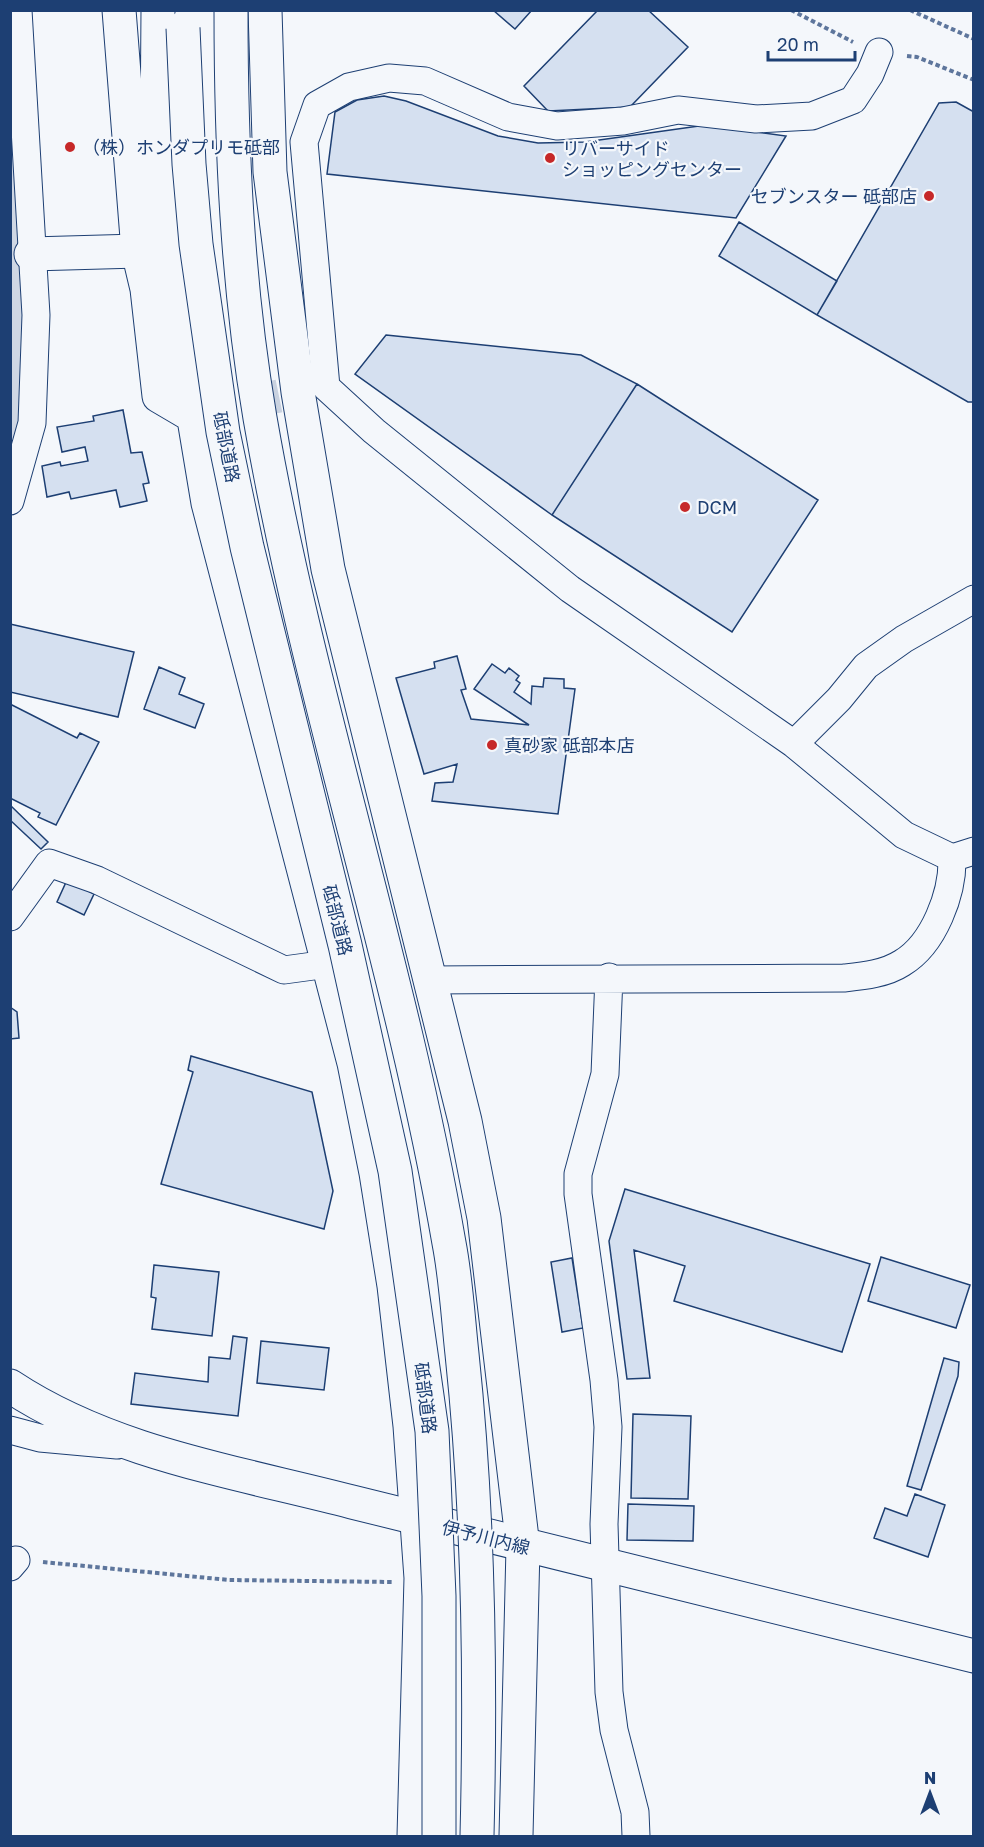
<svg xmlns="http://www.w3.org/2000/svg" width="984" height="1847" font-family="'Golos Text','Noto Sans JP',sans-serif">
<style>
.lines{fill:none;stroke-linecap:round;stroke-linejoin:round}
.river{stroke:#cfd7e4;stroke-width:52}
.building{fill:#d5e0f0;stroke:#1d3f73;stroke-width:1.5}
.trunk-tunnel{stroke:#c9d2e0;stroke-width:33;stroke-dasharray:33 16;stroke-linecap:butt}
.minor-casing{stroke:#1d3f73;stroke-width:29}
.tertiary-casing{stroke:#1d3f73;stroke-width:35}
.primary-casing{stroke:#1d3f73;stroke-width:35}
.trunk-casing{stroke:#1d3f73;stroke-width:35}
.path{stroke:#5e769c;stroke-width:4;stroke-dasharray:4.5 3;stroke-linecap:butt}
.minor{stroke:#f4f7fb;stroke-width:27}
.tertiary{stroke:#f4f7fb;stroke-width:33}
.primary{stroke:#f4f7fb;stroke-width:33}
.trunk{stroke:#f4f7fb;stroke-width:33}
.trunk-bridge-casing{stroke:#1d3f73;stroke-width:35;stroke-linecap:butt}
.trunk-bridge{stroke:#f4f7fb;stroke-width:33}
.poi-dot{fill:#c62828;stroke:#f4f7fb;stroke-width:2}
.labels{text-anchor:middle;dominant-baseline:central;stroke-width:4.5;stroke-linejoin:round;paint-order:stroke}
.poi-label{font-size:18px;fill:#1d3f73;stroke:#f4f7fb;text-anchor:start}
.street-label{font-size:18px;fill:#1d3f73;stroke:#f4f7fb}
</style>
<rect width="100%" height="100%" fill="#f4f7fb"/>
<g class="lines">
<path class="river" d="M10,144L21,304L20,414L10,446"/>
</g>
<path class="building" d="M493,10H532L515,29Z
M598,10H648L688,47L630,107L548,111L524,86Z
M384,96L406,101L498,136L538,143L585,142L706,125L786,136L736,218L327,174L335,112L357,100Z
M956,102L974,112V402H968L817,315L939,103Z
M739,222L837,281L817,315L719,256Z
M386,335L581,355L637,384L552,515L355,374Z
M637,384L818,500L732,632L552,515Z
M123,410L131,453L142,452L149,483L143,484L147,501L120,507L116,490L71,499L69,492L47,497L42,466L60,462L61,466L88,461L85,447L62,452L57,427L94,421L93,416Z
M10,624L134,652L118,717L10,692Z
M457,656L466,689L461,690L471,719L529,725L474,689L492,664L505,673L509,668L519,676L516,680L520,683L514,692L531,704L532,686L543,687L544,678L564,679V688L575,689L558,814L432,801L435,783L453,782L457,764L424,774L396,678L435,668L434,662Z
M159,667L185,678L179,694L204,704L195,728L144,709Z
M10,704L77,738L80,733L99,742L56,825L38,817L40,813L10,798Z
M10,805L48,842L41,849L10,820Z
M67,880L94,894L84,915L57,902Z
M10,1007L17,1012L19,1038L10,1039Z
M191,1056L312,1092L333,1191L324,1229L161,1184L193,1072L188,1070Z
M625,1189L870,1264L842,1352L674,1301L685,1266L634,1250L650,1378L627,1379L609,1241Z
M881,1257L970,1285L956,1328L868,1301Z
M572,1258L583,1328L562,1332L551,1262Z
M154,1265L219,1272L212,1336L152,1329L156,1298L151,1297Z
M233,1336L247,1338L238,1416L131,1404L135,1373L208,1382L209,1357L230,1359Z
M261,1341L329,1348L324,1390L257,1383Z
M944,1358L959,1362L958,1376L921,1490L907,1486Z
M633,1414L691,1416L688,1499L631,1498Z
M915,1494L945,1505L928,1557L874,1538L885,1508L907,1516Z
M628,1504L694,1506L693,1541L627,1540Z"/>
<g class="lines">
<path class="trunk-tunnel" d="M202,412L279,396"/>
<defs>
<path id="minor" d="M879,52L870,74L853,100L812,116L756,119L678,110L623,121L557,126L508,117L425,81L389,78L349,87L317,105L304,142L326,387L374,431L570,589L794,744L904,835L952,858L974,851
M10,501L32,423L36,315L18,10
M794,744L839,699L866,666L904,639L974,599
M10,917L49,863L97,880L284,970L328,964
M609,977L605,1074L578,1174V1194L604,1380L608,1427L604,1524L609,1692L614,1730L635,1812L636,1836
M429,980L844,978C863,976 885,974 902,963C934,944 953,893 952,858
M10,1430L40,1438L117,1445
M10,1567L16,1560"/>
<path id="tertiary" d="M31,254L138,251"/>
<path id="primary" d="M10,1386C111,1453 237,1472 352,1502C559,1555 767,1603 974,1656"/>
<path id="trunk" d="M119,10L138,251L147,289L159,396L193,416L202,412
M158,10L157,139L162,227L208,503L354,1063L376,1173L394,1286L410,1426L421,1578L414,1836
M265,10L270,172L298,392L328,569L465,1121L484,1218L523,1547L516,1836"/>
</defs>
<use href="#minor" class="minor-casing"/>
<use href="#tertiary" class="tertiary-casing"/>
<use href="#primary" class="primary-casing"/>
<use href="#trunk" class="trunk-casing"/>
<path class="path" d="M791,10L853,42
M910,10L974,39
M907,56L917,57L974,80
M43,1562L229,1580L392,1582"/>
<use href="#minor" class="minor"/>
<use href="#tertiary" class="tertiary"/>
<use href="#primary" class="primary"/>
<use href="#trunk" class="trunk"/>
<defs>
<path id="trunk-bridge" d="M231,10C231,147 237,283 260,418C308,696 401,965 449,1243C456,1279 458,1317 462,1354C479,1514 481,1675 477,1836
M183,28L189,164L196,244L223,432L247,547L345,945L395,1171L432,1431L439,1596V1836"/>
</defs>
<use href="#trunk-bridge" class="trunk-bridge-casing"/>
<use href="#trunk-bridge" class="trunk-bridge"/>
</g>
<g class="poi-dot">
<circle cx="70" cy="147" r="6"/>
<circle cx="550" cy="158" r="6"/>
<circle cx="929" cy="196" r="6"/>
<circle cx="685" cy="507" r="6"/>
<circle cx="492" cy="745" r="6"/>
</g>
<g class="labels">
<g class="poi-label">
<text x="82" y="147">（株）ホンダプリモ砥部</text>
<text x="562" y="148">リバーサイド<tspan x="562" dy="21">ショッピングセンター</tspan></text>
<text x="917" y="196" text-anchor="end">セブンスター 砥部店</text>
<text x="697" y="507">DCM</text>
<text x="504" y="745">真砂家 砥部本店</text>
</g>
<g class="street-label">
<text transform="translate(227 447) rotate(79)">砥部道路</text>
<text transform="translate(338 920) rotate(76)">砥部道路</text>
<text transform="translate(426 1398) rotate(83)">砥部道路</text>
<text transform="translate(486 1537) rotate(14)">伊予川内線</text>
</g>
</g>
<rect width="984" height="1847" fill="none" stroke="#1d3f73" stroke-width="24"/>
<g transform="translate(930 1793)" stroke="#f4f7fb" stroke-width="4.5" paint-order="stroke">
<path d="M0-4.5L10 22L0 15L-10 22Z" fill="#1d3f73"/>
<text y="-9" font-size="16" font-weight="bold" text-anchor="middle" fill="#1d3f73">N</text>
</g>
<path d="M768 51v9h87v-9" fill="none" stroke="#1d3f73" stroke-width="3"/>
<text x="777" y="51" font-size="18" fill="#1d3f73" stroke="#f4f7fb" stroke-width="4.5" paint-order="stroke">20 m</text>
</svg>
